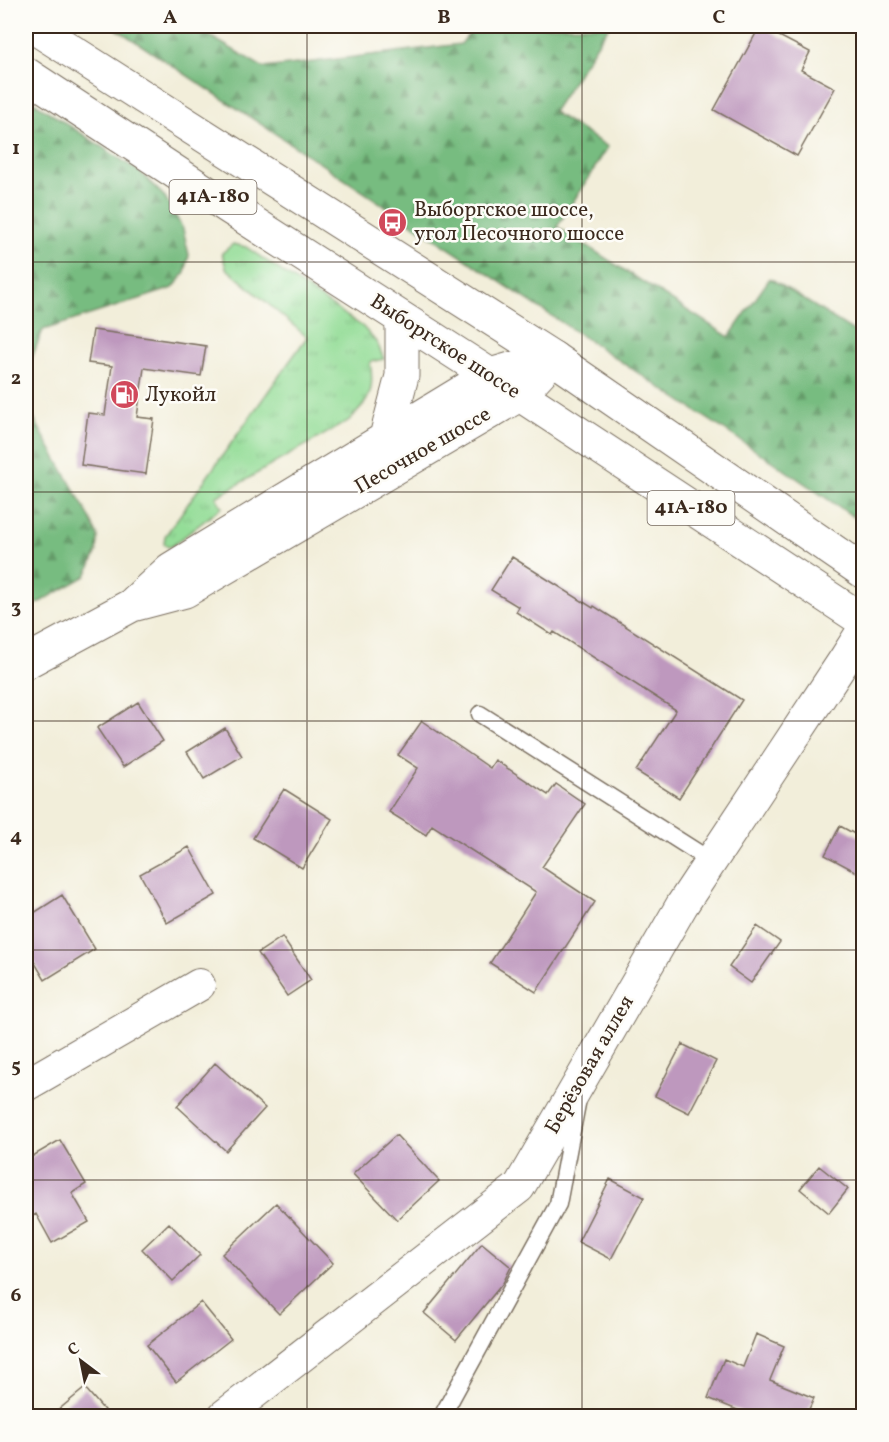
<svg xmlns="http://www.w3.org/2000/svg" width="889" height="1442" font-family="Vollkorn,serif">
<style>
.grass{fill:url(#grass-tufts);stroke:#68845b;stroke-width:1.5}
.forest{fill:url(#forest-firs);stroke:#59734f;stroke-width:1.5}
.building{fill:#be98be}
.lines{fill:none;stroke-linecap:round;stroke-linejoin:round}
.lane-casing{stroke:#7b6f60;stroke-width:19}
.street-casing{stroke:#7b6f60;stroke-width:34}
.secondary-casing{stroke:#7b6f60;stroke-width:35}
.primary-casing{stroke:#7b6f60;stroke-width:35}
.lane{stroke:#fff;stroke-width:16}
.street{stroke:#fff;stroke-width:32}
.secondary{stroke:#fff;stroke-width:33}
.primary{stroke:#fff;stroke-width:33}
.grid{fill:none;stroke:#3b2a1e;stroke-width:1.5;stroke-opacity:0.55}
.labels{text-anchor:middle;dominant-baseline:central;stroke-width:5;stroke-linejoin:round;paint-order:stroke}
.shield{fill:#fdfcf7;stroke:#75695f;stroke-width:1.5}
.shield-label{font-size:20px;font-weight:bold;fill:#3b2a1e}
.poi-label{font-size:21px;fill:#3b2a1e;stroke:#fdfcf7;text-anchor:start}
.street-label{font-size:21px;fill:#3b2a1e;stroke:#fdfcf7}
.neatline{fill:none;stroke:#3b2a1e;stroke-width:2}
.grid-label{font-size:20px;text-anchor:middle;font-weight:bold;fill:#3b2a1e}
</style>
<defs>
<pattern id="grass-tufts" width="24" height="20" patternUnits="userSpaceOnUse" patternTransform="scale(1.5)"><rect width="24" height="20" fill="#94dd98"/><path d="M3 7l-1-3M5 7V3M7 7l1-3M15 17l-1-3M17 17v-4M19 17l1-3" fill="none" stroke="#80be83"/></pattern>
<pattern id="forest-firs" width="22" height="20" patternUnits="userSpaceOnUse" patternTransform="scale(1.5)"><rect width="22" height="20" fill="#77bc80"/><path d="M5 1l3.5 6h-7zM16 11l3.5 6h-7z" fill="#639968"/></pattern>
</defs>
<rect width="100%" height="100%" fill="#fdfcf7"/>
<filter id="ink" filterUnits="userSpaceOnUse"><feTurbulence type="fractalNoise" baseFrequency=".0167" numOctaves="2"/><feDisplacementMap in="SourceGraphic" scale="12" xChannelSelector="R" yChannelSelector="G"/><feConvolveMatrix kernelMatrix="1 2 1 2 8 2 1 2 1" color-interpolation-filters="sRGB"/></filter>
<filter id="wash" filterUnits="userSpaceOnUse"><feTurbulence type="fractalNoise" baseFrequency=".008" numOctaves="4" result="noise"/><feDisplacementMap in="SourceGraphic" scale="24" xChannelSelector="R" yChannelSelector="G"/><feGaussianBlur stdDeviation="1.35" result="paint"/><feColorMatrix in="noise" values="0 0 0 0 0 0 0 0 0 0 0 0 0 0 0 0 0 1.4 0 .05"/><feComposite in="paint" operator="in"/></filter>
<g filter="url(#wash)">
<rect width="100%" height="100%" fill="#f2eeda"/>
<path class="grass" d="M233,244L246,247L363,327L377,343L384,359L370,362C375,390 370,402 348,421L216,497L222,507L172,546L168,547L164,544L165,536L307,337L226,268L222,253Z"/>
<path class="forest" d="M112,26H193L264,68L461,44L475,26H609L553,112L608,147L557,227L729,337L770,278L863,337V523L767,458Z
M26,97L140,172L165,197L183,229L189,255L185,273L173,288L43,330L28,367L26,385Z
M26,405L89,516L98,537L97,551L86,576L26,610Z"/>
<g id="blocks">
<path class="building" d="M760,26L810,52L801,70L835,88L797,156L714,110Z
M93,330L206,346L201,376L144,368L137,417L154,419L146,474L81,465L88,413L105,415L112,366L88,363Z
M512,557L593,608L594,606L742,700L679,798L636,771L676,710L554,632L552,635L516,612L519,607L491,590Z
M138,702L163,741L123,767L97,728Z
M422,721L490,768L495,760L548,795L556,784L585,804L542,867L595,902L536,992L490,963L536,892L432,825L426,835L389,812L418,768L398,755Z
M225,728L242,756L204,779L187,752Z
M284,789L332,819L302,868L253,838Z
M840,826L864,839V876L825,855Z
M189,847L216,895L167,923L140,874Z
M62,895L95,949L45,980L26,948V918Z
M757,926L780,942L751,983L729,967Z
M282,937L311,980L287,996L258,953Z
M682,1044L716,1061L689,1113L655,1096Z
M215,1063L265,1108L226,1151L177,1106Z
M396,1135L439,1181L397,1220L353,1174Z
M60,1140L86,1184L72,1193L89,1222L52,1243L36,1214L26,1220V1160Z
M819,1166L848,1189L829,1213L800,1189Z
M610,1179L644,1197L611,1259L578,1242Z
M276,1203L333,1263L279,1314L222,1254Z
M169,1223L200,1255L173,1281L142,1249Z
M482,1243L511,1267L503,1283L456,1340L424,1313Z
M201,1302L231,1339L176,1382L147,1345Z
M756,1334L784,1346L770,1380L814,1398L806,1416H752L708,1398L724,1359L743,1367Z
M85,1388L109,1416H51Z"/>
</g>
</g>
<g filter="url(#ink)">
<use href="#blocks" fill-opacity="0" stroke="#7b6f60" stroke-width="1.5"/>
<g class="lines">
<defs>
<path id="lane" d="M480,714L711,861
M442,1416L558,1204L577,1104"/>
<path id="street" d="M26,1085L199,985
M224,1416L519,1187L682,905L845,659L864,629"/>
<path id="secondary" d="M386,437L402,376V319
M135,602L171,569L490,375L514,368
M26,662L132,605L185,591L519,395L553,358"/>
<path id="primary" d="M32,26L553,358L864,572
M26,74L227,206L490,375L864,621"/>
</defs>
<use href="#lane" class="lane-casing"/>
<use href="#street" class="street-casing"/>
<use href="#secondary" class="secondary-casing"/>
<use href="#primary" class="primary-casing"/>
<use href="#lane" class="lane"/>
<use href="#street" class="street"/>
<use href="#secondary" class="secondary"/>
<use href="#primary" class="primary"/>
</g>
</g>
<path class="grid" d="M307,26V1416M582,26V1416M26,262H864M26,492H864M26,721H864M26,950H864M26,1180H864"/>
<defs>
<symbol id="bus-disc" viewBox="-11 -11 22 22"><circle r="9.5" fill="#d1495b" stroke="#fdfcf7"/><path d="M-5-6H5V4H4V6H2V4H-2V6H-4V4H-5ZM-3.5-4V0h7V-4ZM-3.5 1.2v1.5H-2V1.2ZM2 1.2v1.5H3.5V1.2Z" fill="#fff"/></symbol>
<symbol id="fuel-disc" viewBox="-11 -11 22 22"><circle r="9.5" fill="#d1495b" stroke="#fdfcf7"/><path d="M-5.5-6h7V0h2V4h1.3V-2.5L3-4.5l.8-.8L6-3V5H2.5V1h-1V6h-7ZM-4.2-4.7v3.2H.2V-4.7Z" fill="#fff"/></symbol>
</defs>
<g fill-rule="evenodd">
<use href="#bus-disc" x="376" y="206" width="33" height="33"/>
<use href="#fuel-disc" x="108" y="378" width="33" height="33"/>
</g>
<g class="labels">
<g class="shield">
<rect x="169.5" y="180" width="87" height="34" rx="4.5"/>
<rect x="647.5" y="491" width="87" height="34" rx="4.5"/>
</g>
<g class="shield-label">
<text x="213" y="197">41А-180</text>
<text x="691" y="508">41А-180</text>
</g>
<g class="poi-label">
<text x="414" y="210">Выборгское шоссе,<tspan x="414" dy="24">угол Песочного шоссе</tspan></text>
<text x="145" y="395">Лукойл</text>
</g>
<g class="street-label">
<text transform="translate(445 347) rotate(33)">Выборгское шоссе</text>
<text transform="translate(423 451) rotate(-30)">Песочное шоссе</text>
<text transform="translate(590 1065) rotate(-60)">Берёзовая аллея</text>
</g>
</g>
<rect width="889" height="1442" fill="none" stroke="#fdfcf7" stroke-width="66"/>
<g transform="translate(81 1361) rotate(328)" stroke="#fdfcf7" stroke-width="4.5" paint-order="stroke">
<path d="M0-4.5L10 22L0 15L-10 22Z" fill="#3b2a1e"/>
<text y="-9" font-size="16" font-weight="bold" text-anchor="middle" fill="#3b2a1e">С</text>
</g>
<rect x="33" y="33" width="823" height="1376" class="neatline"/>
<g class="grid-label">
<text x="170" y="23">A</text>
<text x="444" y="23">B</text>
<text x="719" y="23">C</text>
<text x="16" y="154">1</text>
<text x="16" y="384">2</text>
<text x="16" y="613">3</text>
<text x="16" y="842">4</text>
<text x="16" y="1072">5</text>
<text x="16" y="1301">6</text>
</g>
</svg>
